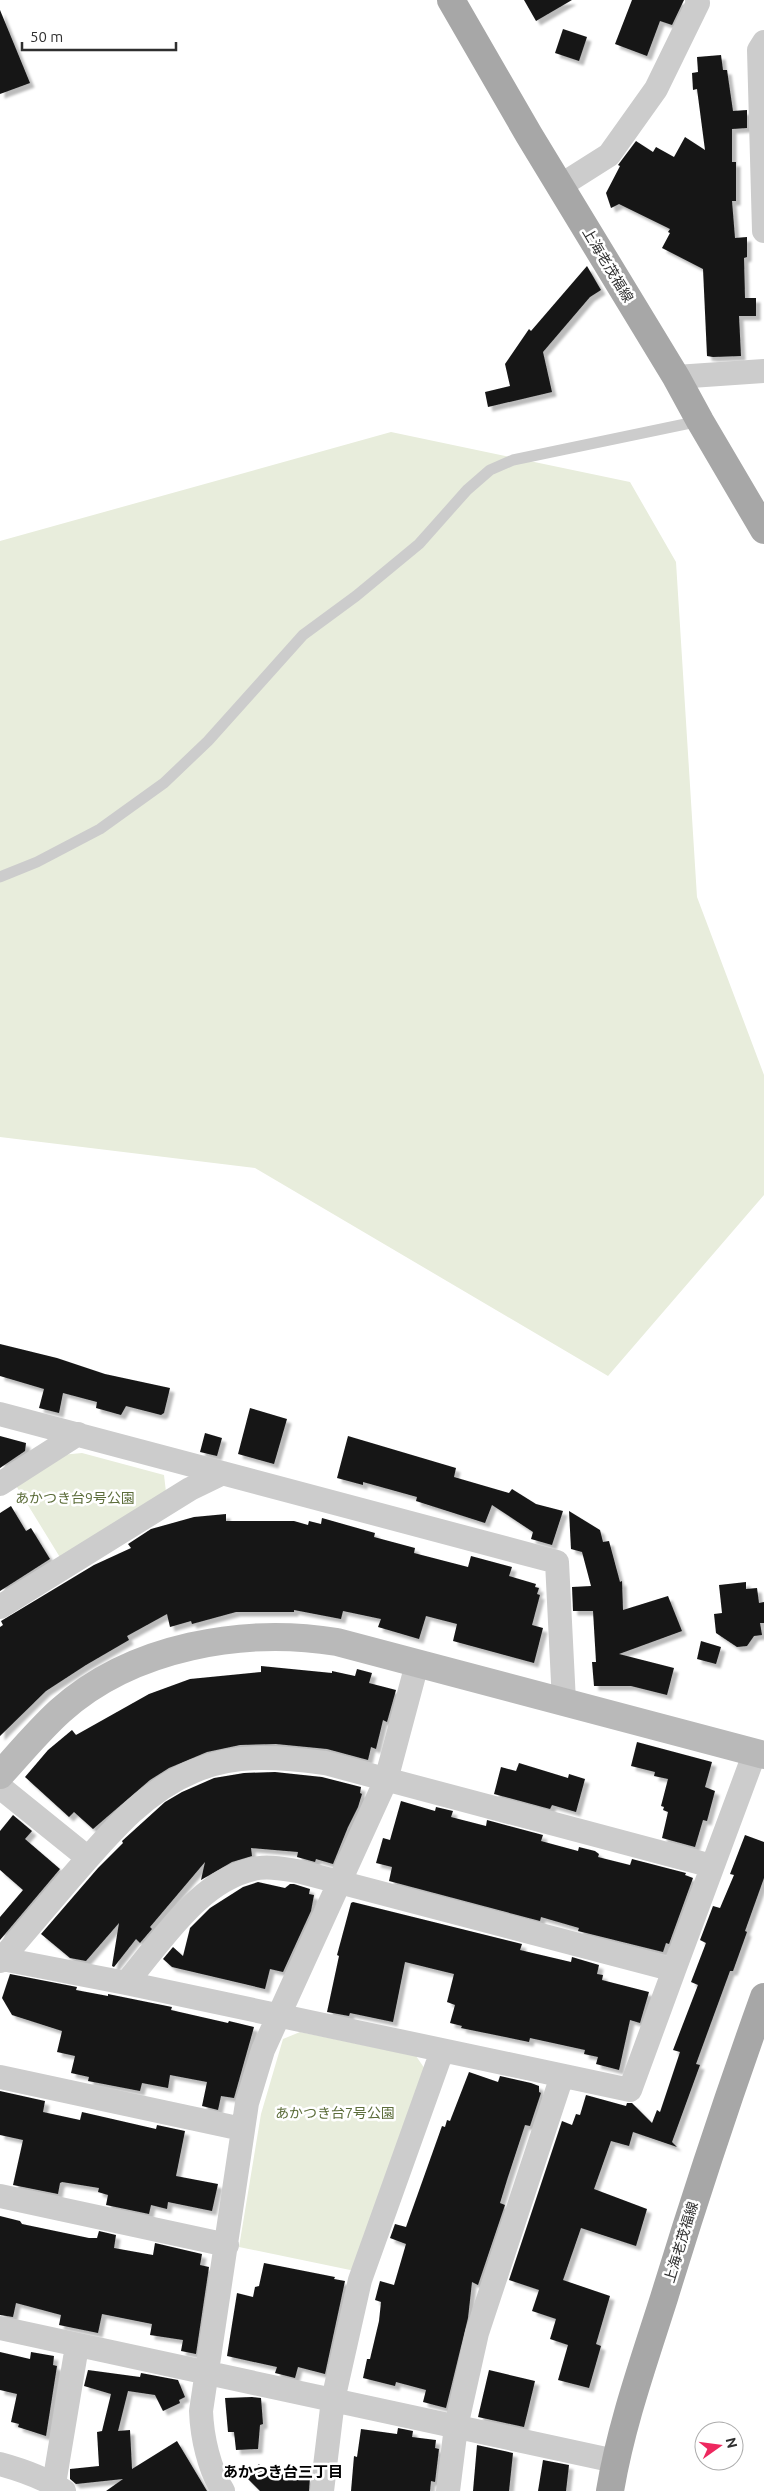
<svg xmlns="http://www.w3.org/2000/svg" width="764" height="2491" font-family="Ubuntu,'Noto Sans JP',sans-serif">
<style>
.green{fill:#e8eddc}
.building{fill:#161616;filter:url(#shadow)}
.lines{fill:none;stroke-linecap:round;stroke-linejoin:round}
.lane{stroke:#ccc;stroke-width:11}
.street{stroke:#ccc;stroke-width:24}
.secondary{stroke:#b9b9b9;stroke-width:28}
.primary{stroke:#a7a7a7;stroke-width:28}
.labels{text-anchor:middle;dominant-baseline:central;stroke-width:5;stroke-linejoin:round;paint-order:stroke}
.street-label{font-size:14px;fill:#2f2f2f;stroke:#fff}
.park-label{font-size:14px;fill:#5c6d3a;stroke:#fff}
.neighbourhood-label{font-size:15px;font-weight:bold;fill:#000;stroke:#fff}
</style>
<defs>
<filter id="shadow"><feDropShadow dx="4.5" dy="4.5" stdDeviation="1" flood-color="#0004"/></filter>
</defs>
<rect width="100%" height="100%" fill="#fff"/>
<path class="green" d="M391,432L630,482L676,562L697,897L764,1075V1195L608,1376L255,1168L0,1137V541Z
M82,1453L164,1475L166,1492L61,1559L15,1484L61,1455Z
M300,2032L416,2056L425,2069L355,2271L239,2247L261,2114L283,2039Z"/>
<path class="building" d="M524,0H572L536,21Z
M632,0H684L672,25L660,21L647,56L615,44Z
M0,10L30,83L0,94Z
M563,29L587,37L579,61L555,53Z
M721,55L723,70H727L733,111L747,110V128L732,129V162H736V201H732L735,238L747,237V257L744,258L745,298H756V316H739L741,356L713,357L707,356L703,269L662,248L670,233L668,232L670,229L619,204L611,208L606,193L620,166L618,165L636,141L653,152L656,147L674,157L685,137L705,150L697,89L693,90L692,73L698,72L697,57Z
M587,266L601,290L590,297L543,352L552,392L488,407L485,392L510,386L505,364L529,329L531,331Z
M0,1344L57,1358L105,1374L170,1388L164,1413L161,1415L126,1406L121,1415L96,1408L97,1402L63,1393L59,1413L39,1408L44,1389L0,1376Z
M250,1408L287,1419L274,1464L238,1454Z
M205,1433L222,1438L217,1456L200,1452Z
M0,1436L26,1443L25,1451L0,1468Z
M348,1436L456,1468L454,1477L509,1493L512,1489L536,1504L563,1511L552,1545L531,1539L533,1532L492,1505L485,1523L416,1501L417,1497L363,1482V1485L337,1478Z
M11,1506L26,1531L31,1528L50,1559L0,1591V1513Z
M569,1511L600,1530L603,1542L609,1541L620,1582L622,1581L623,1610L668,1596L682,1631L619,1654L674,1668L667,1695L631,1686H594L592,1662H596L593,1611H573L572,1587L591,1586L582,1552L571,1549Z
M226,1514V1521H294L308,1525L309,1521L321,1524L322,1518L375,1533L374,1537L415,1548L414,1553L468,1567L471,1556L512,1567L509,1576L536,1584L535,1587L539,1588L537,1594L540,1595L532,1625L543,1628L534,1663L453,1641L457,1624L426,1616L419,1639L378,1627L381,1619L343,1611L341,1619L294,1610V1612H236L192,1624L191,1621L170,1627L167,1614L127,1636L129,1640L86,1665L46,1691L0,1736V1627L3,1625L1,1621L94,1565L131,1548L128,1544L151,1529L194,1517Z
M746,1582V1589L757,1588L759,1603L764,1602V1623H760L762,1635L754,1636L747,1646L737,1647L716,1633L714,1614L722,1613L719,1585Z
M701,1641L721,1647L716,1664L697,1659Z
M261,1666L332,1673V1671L355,1676L357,1669L372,1673L369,1683L396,1690L387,1722L383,1720L376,1749L371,1747L368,1760L327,1749L276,1744L240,1745L207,1752L169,1768L150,1780L93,1829L74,1812L69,1817L25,1777L48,1750L72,1730L76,1735L149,1694L190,1679L261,1672Z
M637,1742L712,1762L705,1787L715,1791L707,1821L703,1820L695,1847L662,1838L668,1812L663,1810L664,1807L661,1806L668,1779L654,1776L655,1772L631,1766Z
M519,1763L568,1778L569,1774L585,1779L576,1812L552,1805L550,1809L494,1794L501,1767L516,1771Z
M275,1772L322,1777L361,1787L360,1793L362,1794L358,1807L348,1827L333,1864L316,1859L315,1862L297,1857L298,1852L251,1848L252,1856L232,1862L201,1880L205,1862L150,1927L152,1929L140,1943L136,1939L114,1967L112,1966L119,1923L86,1961L70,1958L41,1934L98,1868L123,1843L122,1841L165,1802L182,1792L214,1778L244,1773Z
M401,1801L435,1811L436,1807L453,1811L451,1817L486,1826L487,1820L543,1835L541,1841L578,1851L579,1847L595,1851L599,1854L598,1857L630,1865L632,1859L686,1873L685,1875L693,1878L669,1944L666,1943L663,1952L578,1931L579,1928L541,1917L540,1921L389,1881L392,1867L376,1863L383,1838L390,1840Z
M13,1815L32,1831L25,1839L60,1869L0,1940V1917L23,1890L0,1870V1831Z
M745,1835L764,1842V1878L745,1931L747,1932L733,1971H730L696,2064L700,2065L672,2142L677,2147L633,2132L629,2146L611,2141L594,2189L647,2209L636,2246L581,2228L563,2280L610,2296L596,2344L601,2346L589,2388L558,2380L568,2345L550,2339L556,2319L532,2311L539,2290L509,2280L562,2121L572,2125L576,2114L580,2115L586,2095L626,2106L627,2103H632L652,2123L657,2110L660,2112L680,2052L673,2050L698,1985L691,1982L706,1943L700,1940L713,1906L720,1908L734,1875L730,1874Z
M258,1882L285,1888L290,1884H294L310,1889L309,1894L314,1895L311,1911L283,1972L270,1969L265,1989L172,1967L163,1959L173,1947L183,1956L190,1928L210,1908L243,1887Z
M353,1902L522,1944L520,1950L571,1962L572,1957L599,1965L597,1974L603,1975L602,1980L649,1992L640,2023L630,2020L619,2070L596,2064L598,2057L584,2054L585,2050L530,2038L529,2042L461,2028L462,2026L450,2023L455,2005L447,2002L454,1974L405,1962L393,2022L350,2013L349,2016L327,2012L339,1956L337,1955L351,1903Z
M10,1974L77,1987L76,1990L108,1996V1994L172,2007L171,2010L228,2023L229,2021L254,2027L234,2098L221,2096L218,2110L202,2106L207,2082L170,2075L168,2088L142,2083L140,2091L88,2081L89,2077L71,2073L75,2056L57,2052L62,2031L12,2015L2,1998Z
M469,2072L498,2082L500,2076L531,2083L539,2086V2092L541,2093L530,2126L525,2125L507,2180L500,2203L505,2205L478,2285L472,2282L468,2318L446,2408L423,2402L426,2390L396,2382L395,2386L363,2378L367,2359H370L379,2321L381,2302L375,2300L380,2281L394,2285L406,2244L390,2238L395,2224L406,2227L442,2126L445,2127L447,2120L450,2121Z
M0,2091L45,2101L43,2112L80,2120L82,2112L156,2129L157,2125L185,2131L176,2176L218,2184L212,2211L168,2202L167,2209L151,2205L149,2214L106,2205L108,2195L98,2192L99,2188L62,2182L60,2183L58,2194L13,2185L23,2140L0,2135Z
M0,2216L20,2221L22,2224L89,2238H97L99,2231L116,2235L114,2248L153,2255L155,2243L202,2254L200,2265L209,2267L196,2354L181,2351L183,2340L150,2335L152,2324L102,2314L98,2333L59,2325L61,2315L16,2303L13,2317L0,2315Z
M264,2263L335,2277L334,2279L345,2281L325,2374L298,2367L295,2378L275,2373L277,2367L227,2356L237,2293L253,2297L255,2287L259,2286Z
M0,2352L30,2359L31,2352L54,2356L53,2365L57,2366L46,2436L18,2427L19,2424L11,2422L17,2394L0,2390Z
M88,2370L140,2377L141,2373L178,2380L185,2397L179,2400L180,2403L163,2411L155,2395L128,2391L118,2431L130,2430L132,2469L177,2441L207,2491H106L123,2479L76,2484L70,2479V2469L99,2466L97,2432L102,2431L111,2394L84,2386Z
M489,2370L535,2381L524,2427L478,2417Z
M252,2397L261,2398L263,2424L260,2425L258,2449L236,2450L234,2432H228L225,2398Z
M398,2428L413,2431L412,2437L436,2440L435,2448L439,2449L435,2482L431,2481L430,2491H351L354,2456L357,2457L361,2429L397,2434Z
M477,2445L513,2453L509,2491H473Z
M543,2460L569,2465L566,2491H538Z
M259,2464L268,2473L310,2477L309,2491H260L246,2477Z"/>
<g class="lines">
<path class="lane" d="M0,877L37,862L100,829L164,783L208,741L303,635L356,596L419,544L467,490L490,470L513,460L700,421"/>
<path class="street" d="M764,42L759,50L764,231
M560,186L609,155L656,89L698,3L697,0
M676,377L764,371
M0,1414L557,1562L564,1702
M0,1484L78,1434
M0,1607L190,1489L223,1473
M0,1787L88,1858
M2,1959L126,1983L630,2090L674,1970
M0,1961C23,1934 46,1907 69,1880C105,1839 142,1792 194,1771C236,1753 281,1757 325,1763L712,1866
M126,1983C162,1941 201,1877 259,1868C271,1866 285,1869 297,1871L674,1970L755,1752
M0,2077L242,2129
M0,2196L227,2245
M0,2328L615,2461
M0,2464C22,2470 45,2478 64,2491
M54,2484L77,2346
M223,2491C209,2469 202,2437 201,2411L247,2103L263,2050L386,1780L417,1664
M322,2491L333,2400L360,2280L442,2051
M448,2491L456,2427L477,2333L562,2076"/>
<path class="secondary" d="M0,1775C20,1753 39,1730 60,1711C132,1646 244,1627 337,1642L764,1755"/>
<path class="primary" d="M451,0L529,135L676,377L700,421L764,530
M610,2491C621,2425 644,2361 664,2298C695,2197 728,2097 764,1997"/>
</g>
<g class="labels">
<g class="street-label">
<text transform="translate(608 265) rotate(59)">上海老茂福線</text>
<text transform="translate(681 2242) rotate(-73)">上海老茂福線</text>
</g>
<g class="park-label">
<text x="75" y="1498">あかつき台9号公園</text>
<text x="335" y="2113">あかつき台7号公園</text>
</g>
<g class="neighbourhood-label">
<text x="283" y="2471">あかつき台三丁目</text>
</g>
</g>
<g transform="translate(719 2446) rotate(76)"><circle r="24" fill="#ffffff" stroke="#acacac"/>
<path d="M0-4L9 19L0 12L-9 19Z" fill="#ee285f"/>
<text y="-8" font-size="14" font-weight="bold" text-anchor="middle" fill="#2f2f2f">N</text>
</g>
<path d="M22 42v8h154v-8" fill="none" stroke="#2f2f2f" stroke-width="2.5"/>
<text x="30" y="42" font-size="15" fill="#2f2f2f" stroke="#ffffff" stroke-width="4" paint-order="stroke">50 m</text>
</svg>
